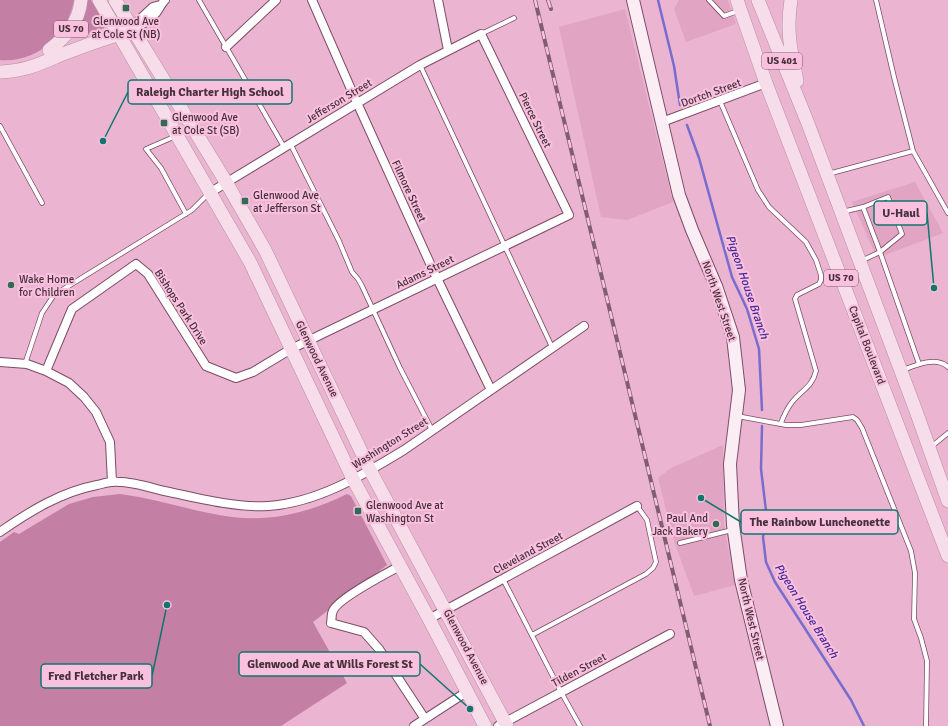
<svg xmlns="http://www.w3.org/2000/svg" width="948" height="726" font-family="Signika,sans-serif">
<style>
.built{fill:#e1a4c3}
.green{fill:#c37fa4}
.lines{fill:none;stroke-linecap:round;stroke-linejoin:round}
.stream{stroke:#786dce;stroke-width:2.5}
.lane-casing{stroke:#7c4c66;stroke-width:5.5}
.street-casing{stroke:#7c4c66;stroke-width:10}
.secondary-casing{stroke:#7c4c66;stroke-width:14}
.primary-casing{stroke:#b690a4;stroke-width:14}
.lane{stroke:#fff;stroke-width:4}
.street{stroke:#fff;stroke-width:8}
.secondary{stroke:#fbedf4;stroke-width:12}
.primary{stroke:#f7dcea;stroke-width:13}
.rail-casing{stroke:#805e70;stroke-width:4}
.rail{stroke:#f9c1dd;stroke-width:2.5;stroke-dasharray:8;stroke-linecap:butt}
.poi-dot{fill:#306b55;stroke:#f9c1dd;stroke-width:1.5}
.labels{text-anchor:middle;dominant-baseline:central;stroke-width:4;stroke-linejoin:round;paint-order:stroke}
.shield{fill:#f9c1dd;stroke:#7c5c6c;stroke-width:1}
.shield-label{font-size:10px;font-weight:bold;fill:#46303c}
.poi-label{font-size:11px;fill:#46303c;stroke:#f9c1dd;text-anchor:start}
.street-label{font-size:11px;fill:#46303c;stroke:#f9c1dd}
.water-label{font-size:12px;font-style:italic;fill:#45299d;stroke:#f9c1dd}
.leader{fill:none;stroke:#0f766e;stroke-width:1.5}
.callout-dot{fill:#0f766e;stroke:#f9c1dd;stroke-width:1.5}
.callout{fill:#f9c1dd;stroke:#0f766e;stroke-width:1.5}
.callout-label{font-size:12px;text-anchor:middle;font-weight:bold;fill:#46303c}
</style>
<rect width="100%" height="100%" fill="#ebb4d0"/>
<path class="built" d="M679,0H728L736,24L686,42L674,9Z
M625,9L673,202L627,220L601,217L559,27Z
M915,182L943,233L877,258L852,202Z
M723,445L724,526L735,585L694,596L674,541L658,478L671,468Z"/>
<path class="green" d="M0,0H74C68,35 37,63 0,60Z
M87,0H91C95,7 106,20 104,28L76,37L74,36L80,25Z
M120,494C158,499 194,512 232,517C273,522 310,512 347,494L351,496L387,565L313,622L347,683L281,726H0V542L14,532L19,534L69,504L93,497Z"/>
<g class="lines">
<path class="stream" d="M658,0L674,66L680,105
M687,125L699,158L732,277L747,309L759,349L762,410
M762,426L761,469L767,519L763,537L766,562L775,582L851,700L864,726"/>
<defs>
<path id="lane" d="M199,0L284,147
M709,0L724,16L738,11
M876,0L894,77L913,151L948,213
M481,34L514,18
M420,65L552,347
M720,101L758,190L769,207L806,242L816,260L821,275V280L819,284L797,295L795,299L816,371C812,387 803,389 793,401C788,407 784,415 781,423
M0,126L42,203
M176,136L146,149L161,168L186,214
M290,143L339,241L352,272L358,279L362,286L400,368L432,430
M828,174L913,151
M863,207L888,197L902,234L880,252L919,364
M842,212L863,207L880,252L861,261
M25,364L42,313L54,295L192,210L208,194
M903,370C916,365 936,356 948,367
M737,416L786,425H801L853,417L857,420L862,428L911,551L915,573L914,619L921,638L927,661L926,726
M931,447L948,433
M680,543L732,530
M503,579L561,692L580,726
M532,635L646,574L653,568L656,562L647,520L637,506"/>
<path id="street" d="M312,0L354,96L433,270L491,390
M438,0L448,50
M137,22L153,7L160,5
M132,30C141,26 149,20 156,13C159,9 161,4 165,0
M226,47L276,0
M662,122L766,83
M0,362L27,364L46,371L69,383L84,397L96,412L110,442L112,482
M46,371L72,309L136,264L148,274L206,366L236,378L253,372L291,349L569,215L481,34L420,65L211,192
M0,532C30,511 61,492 97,485C102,484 107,482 112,482C128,481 145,486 160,490C193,497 234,508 268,506C317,503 363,475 404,450L584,326
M400,566C387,573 337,599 333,611C331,614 332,619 331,623L364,632L379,649L425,719
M429,619L637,506
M414,726L468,691
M498,726L670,634"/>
<path id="secondary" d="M633,0L679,195L692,230L716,286L733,337L739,390L730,464L733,525L741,580L777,726"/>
<path id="primary" d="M99,0L250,262L353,479L429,619L485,726
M115,0L226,182L265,250L370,470L507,726
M737,0L766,83L948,556
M758,0L807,121L916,411L948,501
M791,0C786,30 791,52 797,81
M49,50C66,37 79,22 81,0
M0,72C26,71 39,64 63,54C84,46 106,38 127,32"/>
</defs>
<use href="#lane" class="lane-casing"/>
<use href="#street" class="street-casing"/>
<use href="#secondary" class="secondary-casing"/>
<use href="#primary" class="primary-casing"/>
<use href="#lane" class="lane"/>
<use href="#street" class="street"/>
<use href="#secondary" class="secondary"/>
<use href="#primary" class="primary"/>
<defs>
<path id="rail" d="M535,0L710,726
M548,0L551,9"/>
</defs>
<use href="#rail" class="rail-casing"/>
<use href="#rail" class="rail"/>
</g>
<g class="poi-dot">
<rect x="122" y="4" width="8" height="8" rx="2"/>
<rect x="160" y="119" width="8" height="8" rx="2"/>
<rect x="241" y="197" width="8" height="8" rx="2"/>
<circle cx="11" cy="285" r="4"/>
<rect x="354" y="507" width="8" height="8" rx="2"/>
<circle cx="716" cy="524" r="4"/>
</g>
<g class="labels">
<g class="shield">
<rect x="54" y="21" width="34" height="16" rx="3"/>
<rect x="762" y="53" width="40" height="16" rx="3"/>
<rect x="824" y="270" width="34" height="16" rx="3"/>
</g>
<g class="shield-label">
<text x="71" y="29">US 70</text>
<text x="782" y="61">US 401</text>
<text x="841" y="278">US 70</text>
</g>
<g class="poi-label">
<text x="126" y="21" text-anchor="middle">Glenwood Ave<tspan x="126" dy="13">at Cole St (NB)</tspan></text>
<text x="172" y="117">Glenwood Ave<tspan x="172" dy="13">at Cole St (SB)</tspan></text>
<text x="253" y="195">Glenwood Ave<tspan x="253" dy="13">at Jefferson St</tspan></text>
<text x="19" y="279">Wake Home<tspan x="19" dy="13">for Children</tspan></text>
<text x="366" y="505">Glenwood Ave at<tspan x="366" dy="13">Washington St</tspan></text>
<text x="708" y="518" text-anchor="end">Paul And<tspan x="708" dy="13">Jack Bakery</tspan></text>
</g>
<g class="street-label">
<text transform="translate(711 93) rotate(-20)">Dortch Street</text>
<text transform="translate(339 101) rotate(-31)">Jefferson Street</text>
<text transform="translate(535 120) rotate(64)">Pierce Street</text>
<text transform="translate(409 191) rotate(65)">Filmore Street</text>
<text transform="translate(425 272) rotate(-26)">Adams Street</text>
<text transform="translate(719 301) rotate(71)">North West Street</text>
<text transform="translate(181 307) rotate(57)">Bishops Park Drive</text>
<text transform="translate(867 345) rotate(69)">Capital Boulevard</text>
<text transform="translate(317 359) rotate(64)">Glenwood Avenue</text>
<text transform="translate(390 443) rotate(-32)">Washington Street</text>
<text transform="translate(528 553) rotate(-28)">Cleveland Street</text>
<text transform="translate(751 619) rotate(77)">North West Street</text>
<text transform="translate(466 647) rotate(62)">Glenwood Avenue</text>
<text transform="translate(579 670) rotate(-28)">Tilden Street</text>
</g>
<g class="water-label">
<text transform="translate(747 287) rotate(71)">Pigeon House Branch</text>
<text transform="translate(806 611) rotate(58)">Pigeon House Branch</text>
</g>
</g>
<path class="leader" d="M103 141L128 92M934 288L927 213M701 498L741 522M470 709L420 664M167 605L152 676"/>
<g class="callout-dot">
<circle cx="103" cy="141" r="4"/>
<circle cx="934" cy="288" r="4"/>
<circle cx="701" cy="498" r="4"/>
<circle cx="470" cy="709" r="4"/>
<circle cx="167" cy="605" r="4"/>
</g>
<g class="callout">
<rect x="128" y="80" width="164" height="24" rx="4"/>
<rect x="874" y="201" width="53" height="24" rx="4"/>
<rect x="741" y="510" width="157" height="24" rx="4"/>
<rect x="239" y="652" width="181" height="24" rx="4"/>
<rect x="41" y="664" width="111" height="24" rx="4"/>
</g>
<g class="callout-label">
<text x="210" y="96">Raleigh Charter High School</text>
<text x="901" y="217">U-Haul</text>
<text x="820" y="526">The Rainbow Luncheonette</text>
<text x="330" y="668">Glenwood Ave at Wills Forest St</text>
<text x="96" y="680">Fred Fletcher Park</text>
</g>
</svg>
